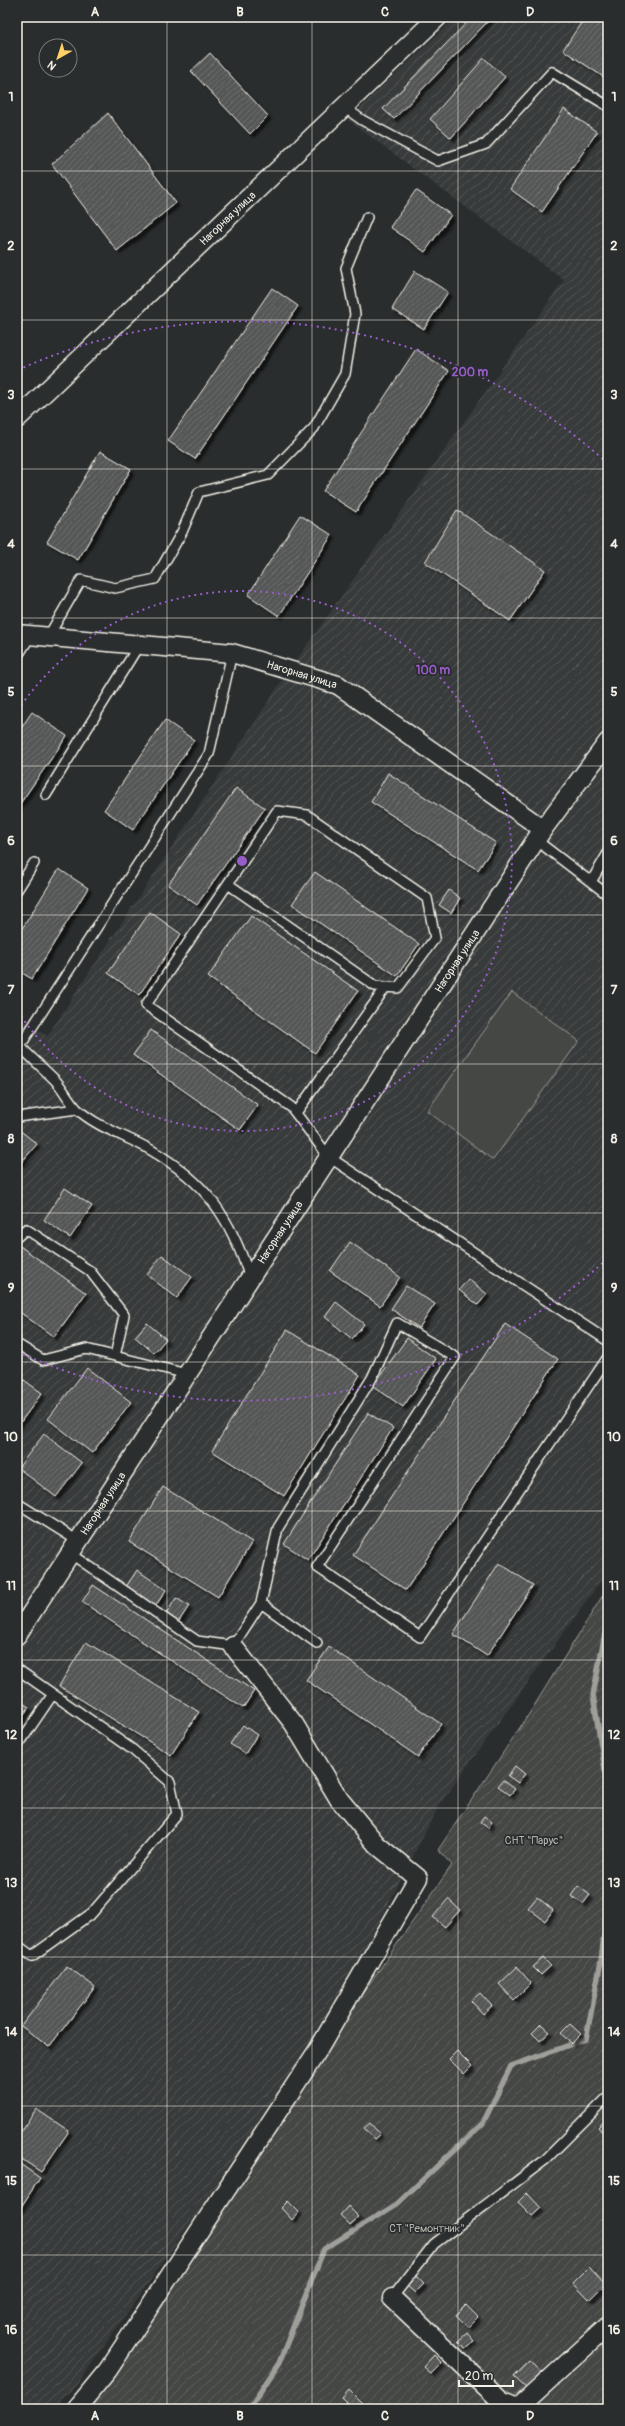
<svg xmlns="http://www.w3.org/2000/svg" width="625" height="2426" font-family="Pangolin,sans-serif">
<style>
.industrial{fill:url(#industrial-furrows)}
.garden{fill:url(#garden-furrows);stroke:#9c9c96}
.pitch{fill:#444645;stroke:#9c9c96}
.lines{fill:none;stroke-linecap:round;stroke-linejoin:round}
.stream{stroke:#9f9f9a;stroke-width:5.5}
.building{fill:url(#building-hatch);stroke:#f4f1e8;filter:url(#shadow)}
.lane-casing{stroke:#f4f1e8;stroke-width:12}
.street-casing{stroke:#f4f1e8;stroke-width:21}
.lane{stroke:#2a2d2e;stroke-width:9}
.street{stroke:#2a2d2e;stroke-width:18}
.grid{fill:none;stroke:#f4f1e8;stroke-width:1;stroke-opacity:0.55}
.ring{fill:none;stroke:#995dc9;stroke-width:2;stroke-dasharray:2 4}
.labels{text-anchor:middle;dominant-baseline:central;stroke-width:3.5;stroke-linejoin:round;paint-order:stroke}
.street-label{font-size:11px;fill:#f4f1e8;stroke:#2a2d2e}
.park-label{font-size:11px;fill:#b6b5af;stroke:#2a2d2e}
.centre{fill:#995dc9;stroke:#2a2d2e;stroke-width:2}
.ring-label{font-size:12px;text-anchor:middle;font-weight:bold;fill:#995dc9;stroke:#2a2d2e;stroke-width:3.5;stroke-linejoin:round;paint-order:stroke}
.neatline{fill:none;stroke:#f4f1e8;stroke-width:1.5}
.grid-label{font-size:13px;text-anchor:middle;font-weight:bold;fill:#f4f1e8}
</style>
<defs>
<pattern id="industrial-furrows" width="10" height="10" patternUnits="userSpaceOnUse"><rect width="10" height="10" fill="#373a3a"/><path d="M-1 1l2-2M0 10L10 0M9 11l2-2" fill="none" stroke="#555756"/></pattern>
<pattern id="garden-furrows" width="10" height="10" patternUnits="userSpaceOnUse"><rect width="10" height="10" fill="#444645"/><path d="M-1 1l2-2M0 10L10 0M9 11l2-2" fill="none" stroke="#606160"/></pattern>
<pattern id="building-hatch" width="6" height="6" patternUnits="userSpaceOnUse"><rect width="6" height="6" fill="#555756"/><path d="M-1 1l2-2M0 6l6-6M5 7l2-2" fill="none" stroke="#6e706e"/></pattern>
<filter id="shadow"><feDropShadow dx="3.5" dy="3.5" stdDeviation="1" flood-color="#0009"/></filter>
</defs>
<rect width="100%" height="100%" fill="#2a2d2e"/>
<filter id="ink" filterUnits="userSpaceOnUse"><feTurbulence type="fractalNoise" baseFrequency=".025" numOctaves="2"/><feDisplacementMap in="SourceGraphic" scale="8" xChannelSelector="R" yChannelSelector="G"/><feConvolveMatrix kernelMatrix="1 2 1 2 8 2 1 2 1" color-interpolation-filters="sRGB"/></filter>
<g filter="url(#ink)">
<path class="industrial" d="M456,17H608V1571L440,1804L315,2046L76,2386L52,2409H17V1016L47,1036L281,682L564,280L348,120Z"/>
<path class="garden" d="M608,1587V2409H81L286,2114L363,1993L452,1865L438,1850L529,1714Z"/>
<path class="pitch" d="M512,992L579,1041L493,1160L427,1111Z"/>
<g class="lines">
<path class="stream" d="M608,1618L593,1695L608,1788
M249,2409L279,2363L324,2249L397,2204L483,2123L511,2066L586,2039L601,1961L608,1901"/>
</g>
<path class="building" d="M472,17H492L394,119L383,109Z
M585,17H608V80L563,50Z
M210,53L268,116L250,134L191,71Z
M484,58L505,77L451,138L430,119Z
M564,109L597,132L542,212L510,189Z
M108,113L176,203L117,251L52,164Z
M416,190L451,215L425,252L390,227Z
M415,271L448,292L424,329L392,309Z
M272,288L298,306L195,459L168,441Z
M416,349L449,371L356,512L323,491Z
M100,451L131,469L78,560L47,542Z
M457,510L545,570L510,621L425,562Z
M300,515L332,535L279,616L248,595Z
M32,712L67,736L17,808V734Z
M165,720L194,740L133,830L104,810Z
M388,773L496,843L478,870L371,802Z
M236,788L265,808L197,905L168,885Z
M59,869L88,888L32,979L17,970V937Z
M315,872L419,944L397,976L292,904Z
M449,890L460,898L451,913L439,905Z
M150,912L181,934L139,995L108,973Z
M251,916L358,991L315,1053L208,977Z
M151,1030L258,1105L240,1130L133,1055Z
M17,1128L37,1144L20,1164L17,1161Z
M65,1188L92,1206L70,1238L44,1220Z
M350,1242L400,1277L380,1306L330,1271Z
M17,1244L86,1293L54,1337L17,1310Z
M162,1255L192,1277L177,1298L147,1275Z
M468,1279L487,1294L478,1305L459,1290Z
M406,1286L435,1304L419,1328L391,1309Z
M336,1302L364,1324L352,1339L325,1317Z
M147,1323L166,1339L154,1353L135,1337Z
M505,1324L558,1359L406,1590L353,1555Z
M287,1330L360,1375L284,1496L212,1451Z
M407,1338L436,1359L403,1407L373,1386Z
M87,1368L131,1402L92,1453L48,1419Z
M17,1375L42,1393L17,1427Z
M368,1413L393,1428L308,1560L284,1544Z
M44,1434L82,1463L56,1497L18,1468Z
M163,1487L252,1542L218,1597L129,1542Z
M499,1563L533,1585L487,1656L453,1634Z
M137,1570L166,1590L155,1607L126,1587Z
M93,1585L254,1691L243,1708L82,1602Z
M176,1598L189,1606L177,1624L165,1616Z
M86,1642L199,1712L171,1755L59,1686Z
M329,1647L441,1724L418,1757L306,1680Z
M19,1701L29,1707L17,1725V1704Z
M243,1725L257,1735L245,1754L230,1744Z
M515,1766L525,1774L518,1783L508,1776Z
M503,1780L515,1789L510,1795L498,1786Z
M484,1816L492,1822L488,1828L480,1822Z
M578,1886L590,1895L583,1904L571,1896Z
M537,1897L553,1910L545,1921L528,1908Z
M448,1899L460,1910L445,1927L433,1917Z
M543,1958L551,1966L541,1975L533,1967Z
M67,1966L95,1987L49,2047L21,2026Z
M517,1967L531,1983L514,2000L499,1984Z
M480,1993L492,2006L483,2014L471,2001Z
M541,2024L550,2032L540,2041L532,2033Z
M570,2024L581,2034L571,2044L561,2033Z
M457,2051L472,2066L464,2074L449,2059Z
M36,2109L69,2131L41,2172L17,2156V2137Z
M607,2119L608,2130L604,2134L598,2127Z
M370,2123L380,2134L374,2139L364,2128Z
M17,2162L40,2178L17,2213Z
M527,2193L541,2208L532,2216L518,2202Z
M288,2201L299,2212L292,2220L281,2208Z
M348,2206L359,2217L350,2225L340,2215Z
M589,2267L605,2284L589,2300L573,2283Z
M416,2276L424,2284L415,2293L407,2286Z
M466,2305L478,2317L468,2327L456,2315Z
M467,2333L474,2341L465,2348L458,2341Z
M434,2355L442,2363L431,2374L423,2367Z
M530,2361L546,2376L531,2393L514,2377Z
M349,2390L368,2409H353L342,2398Z"/>
<g class="lines">
<defs>
<path id="lane" d="M344,107L362,120L438,161L486,144L552,72L608,106
M48,637L81,580L115,588L155,579L182,532L199,492L268,475L314,428L345,374L355,314L346,268L367,217
M17,657L31,635
M46,795L139,645
M536,840L608,895
M591,882L608,853
M228,884L375,986L398,988L435,938L427,898L307,815L277,811L146,1005L291,1107L329,1157L608,1341
M17,890L34,863
M17,1046H20C31,1058 43,1068 55,1080C63,1088 68,1100 77,1109C98,1128 127,1136 151,1150C207,1183 230,1217 250,1278
M20,1046L209,754L232,653
M296,1113L386,987
M17,1117L77,1109
M17,1237L26,1229L90,1271L124,1315L115,1356
M17,1344L43,1360L86,1349L187,1374
M17,1503L78,1541
M70,1553L197,1641L233,1646L261,1603
M317,1643L261,1603L278,1528L372,1378L397,1323L455,1357L317,1567L420,1637L608,1357
M17,1669L133,1750L170,1782L177,1814L92,1913L32,1956L17,1945
M17,1747L53,1694
M392,2298L434,2244L545,2160L608,2097"/>
<g id="street">
<path id="s1" d="M17,419L438,17"/>
<path id="s2" d="M17,634L232,653L338,685L543,829"/>
<path id="s3" d="M17,1635L543,829L608,742"/>
<path d="M392,2298L501,2401L519,2409"/>
<path d="M76,2409L108,2370L318,2050L418,1878L377,1845L339,1799L294,1724L233,1646"/>
<path d="M517,2409L608,2326"/>
</g>
</defs>
<use href="#lane" class="lane-casing"/>
<use href="#street" class="street-casing"/>
<use href="#lane" class="lane"/>
<use href="#street" class="street"/>
</g>
</g>
<path class="grid" d="M167,17V2409M312,17V2409M458,17V2409M17,171H608M17,320H608M17,469H608M17,618H608M17,766H608M17,915H608M17,1064H608M17,1213H608M17,1362H608M17,1511H608M17,1660H608M17,1808H608M17,1957H608M17,2106H608M17,2255H608"/>
<g class="ring">
<path d="M18 710A270 270 0 1 1 18 1012"/>
<path d="M607 1259A540 540 0 0 1 18 1352M18 370A540 540 0 0 1 607 463"/>
</g>
<g class="labels">
<g class="street-label">
<text stroke="none"><textPath href="#s1" startOffset="291">Нагорная улица</textPath></text>
<text stroke="none"><textPath href="#s2" startOffset="289">Нагорная улица</textPath></text>
<text stroke="none"><textPath href="#s3" startOffset="805">Нагорная улица</textPath></text>
<text stroke="none"><textPath href="#s3" startOffset="481">Нагорная улица</textPath></text>
<text stroke="none"><textPath href="#s3" startOffset="157">Нагорная улица</textPath></text>
</g>
<g class="park-label">
<text x="534" y="1840">СНТ "Парус"</text>
<text x="427" y="2228">СТ "Ремонтник"</text>
</g>
</g>
<circle cx="242" cy="861" r="6" class="centre"/>
<g class="ring-label">
<text x="470" y="376">200 m</text>
<text x="433" y="674">100 m</text>
</g>
<rect width="625" height="2426" fill="none" stroke="#2a2d2e" stroke-width="44"/>
<g transform="translate(58 58) rotate(219)"><circle r="19" fill="#2a2d2e" stroke="#7b7b78"/>
<path d="M0-3L7 15L0 10L-7 15Z" fill="#ffd166"/>
<text y="-6" font-size="11" font-weight="bold" text-anchor="middle" fill="#f4f1e8">N</text>
</g>
<path d="M459 2380v6h54v-6" fill="none" stroke="#f4f1e8" stroke-width="2"/>
<text x="465" y="2380" font-size="12" fill="#f4f1e8" stroke="#2a2d2e" stroke-width="3" paint-order="stroke">20 m</text>
<rect x="22" y="22" width="581" height="2382" class="neatline"/>
<g class="grid-label">
<text x="95" y="16">A</text>
<text x="240" y="16">B</text>
<text x="385" y="16">C</text>
<text x="530" y="16">D</text>
<text x="11" y="101">1</text>
<text x="614" y="101">1</text>
<text x="11" y="250">2</text>
<text x="614" y="250">2</text>
<text x="11" y="399">3</text>
<text x="614" y="399">3</text>
<text x="11" y="548">4</text>
<text x="614" y="548">4</text>
<text x="11" y="696">5</text>
<text x="614" y="696">5</text>
<text x="11" y="845">6</text>
<text x="614" y="845">6</text>
<text x="11" y="994">7</text>
<text x="614" y="994">7</text>
<text x="11" y="1143">8</text>
<text x="614" y="1143">8</text>
<text x="11" y="1292">9</text>
<text x="614" y="1292">9</text>
<text x="11" y="1441">10</text>
<text x="614" y="1441">10</text>
<text x="11" y="1590">11</text>
<text x="614" y="1590">11</text>
<text x="11" y="1739">12</text>
<text x="614" y="1739">12</text>
<text x="11" y="1887">13</text>
<text x="614" y="1887">13</text>
<text x="11" y="2036">14</text>
<text x="614" y="2036">14</text>
<text x="11" y="2185">15</text>
<text x="614" y="2185">15</text>
<text x="11" y="2334">16</text>
<text x="614" y="2334">16</text>
<text x="95" y="2420">A</text>
<text x="240" y="2420">B</text>
<text x="385" y="2420">C</text>
<text x="530" y="2420">D</text>
</g>
</svg>
